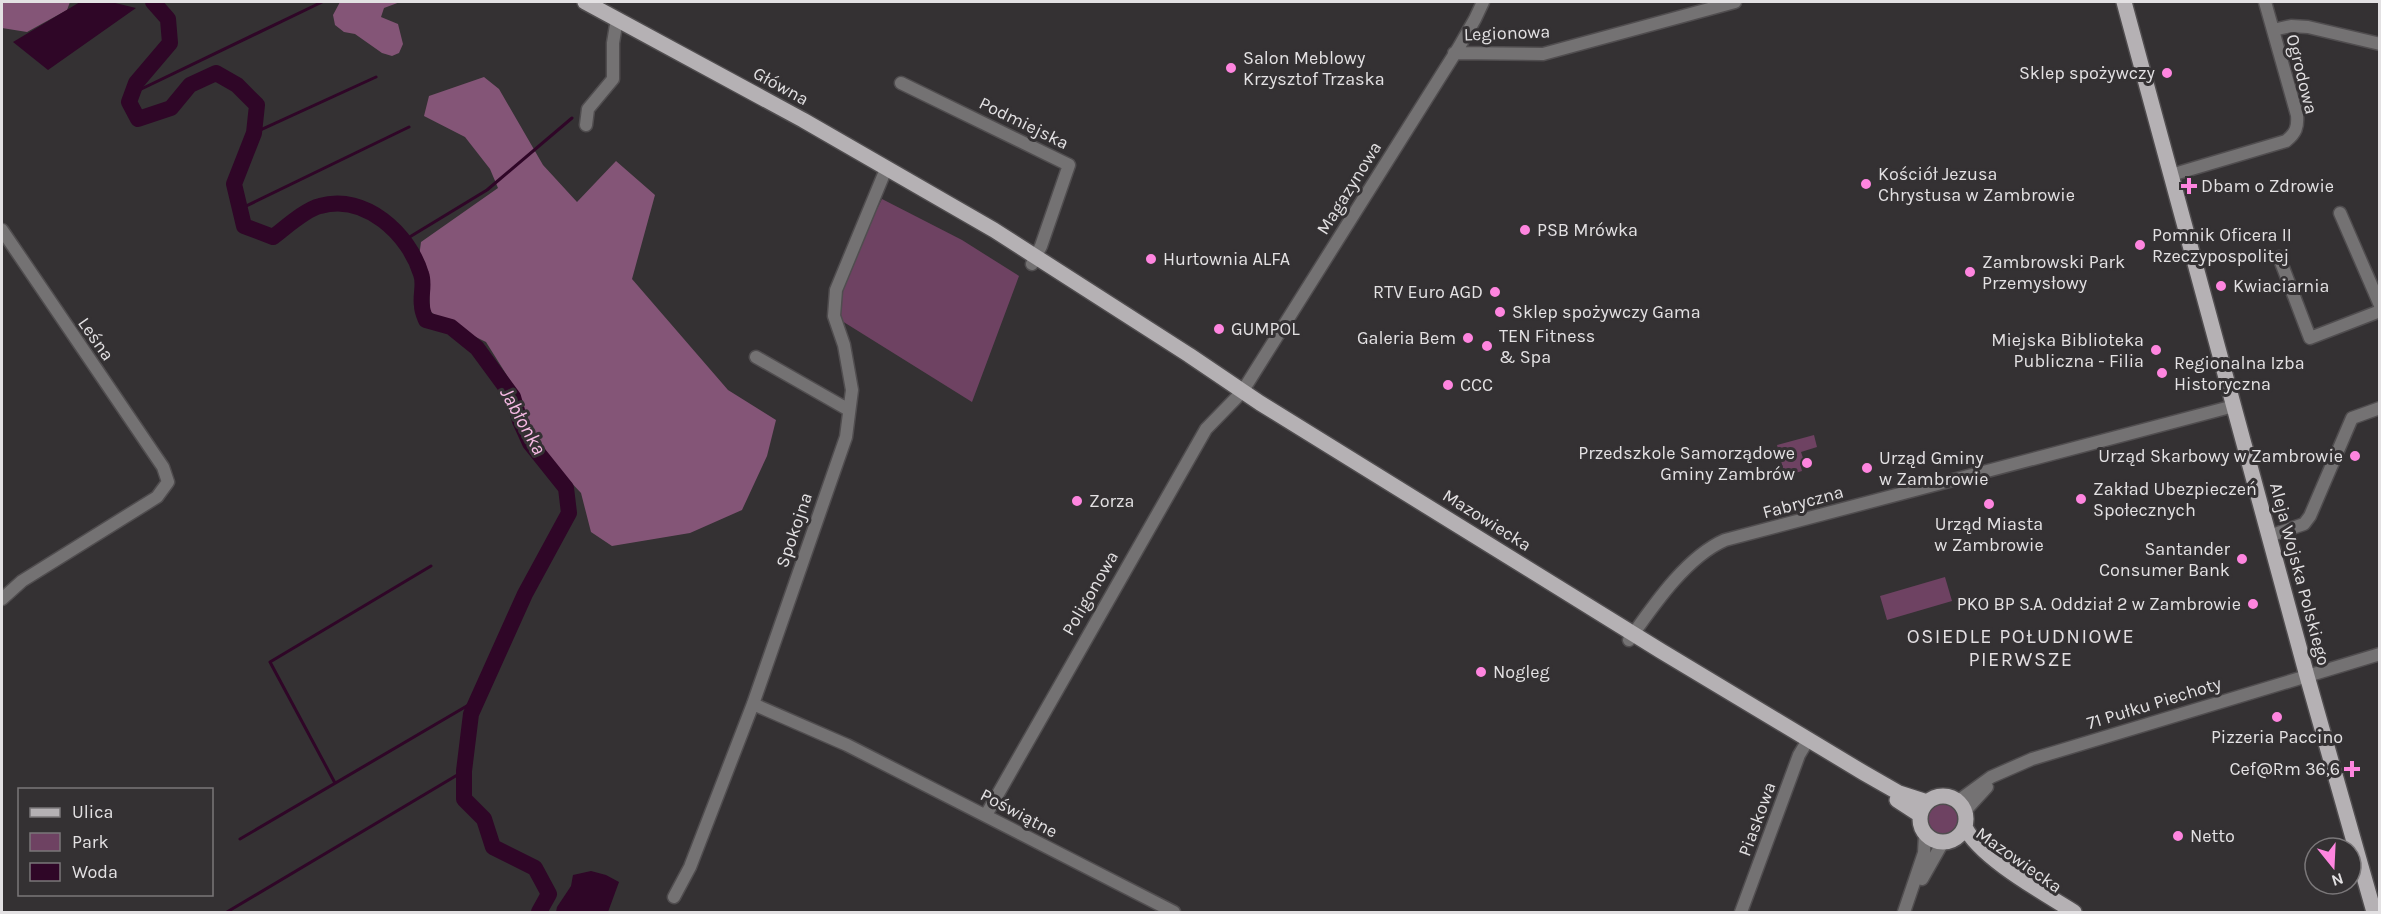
<svg xmlns="http://www.w3.org/2000/svg" width="2381" height="914" font-family="Karla,sans-serif">
<style>
.green{fill:#6e4262}
.forest{fill:#845577}
.water{fill:#2f0627}
.lines{fill:none;stroke-linecap:round;stroke-linejoin:round}
.stream{stroke:#2f0627;stroke-width:3}
.river{stroke:#2f0627;stroke-width:16}
.minor-casing{stroke:#504d4f;stroke-width:15}
.major-casing{stroke:#504d4f;stroke-width:18}
.minor{stroke:#747273;stroke-width:12}
.major{stroke:#b5b1b4;stroke-width:15}
.poi-dot{fill:#fe85df;stroke:#343133;stroke-width:2}
.labels{text-anchor:middle;dominant-baseline:central;stroke-width:6;stroke-linejoin:round;paint-order:stroke}
.street-label{font-size:18px;fill:#e3e1e3;stroke:#343133}
.poi-label{font-size:18px;fill:#e3e1e3;stroke:#343133;text-anchor:start}
.water-label{font-size:20px;font-style:italic;fill:#f6bae4;stroke:#343133}
.neighbourhood-label{font-size:20px;letter-spacing:1.5px;fill:#e2dee1;stroke:#343133}
</style>
<rect width="100%" height="100%" fill="#343133"/>
<path class="green" d="M882,199L962,240L1019,276L972,402L834,316L836,290Z
M1814,435L1817,447L1801,452L1804,461L1800,463L1802,471L1785,476L1777,445Z
M1945,577L1952,601L1887,620L1880,596Z
M1926 819a16 16 0 1 1 32 0a16 16 0 1 1-32 0Z"/>
<path class="forest" d="M2,2H70L67,10L27,32L2,28Z
M340,2H400L384,8L381,17L398,24L403,44L399,53L392,56L382,53L355,34L344,32L335,25L333,15Z
M484,77L499,89L543,165L577,202L616,161L655,195L632,279L728,390L776,420L767,456L742,510L690,533L612,546L591,532L581,493L537,446L513,385L486,342L441,320L430,311L429,276L419,257L421,242L498,188L490,169L465,137L424,116L429,96Z"/>
<path class="water" d="M80,2H111L136,8L48,70L13,42Z
M591,871L606,875L619,882L608,912H556L557,907L571,886L573,875Z"/>
<g class="lines">
<path class="stream" d="M133,93L322,2
M254,133L376,77
M240,209L409,127
M403,241L487,190L572,118
M335,783L270,662L431,566
M240,839L477,700
M227,912L464,771"/>
<path class="river" d="M153,2L168,19L170,43L136,83L129,102L138,119L171,108L190,85L216,73L237,85L257,105L254,133L234,184L244,226L273,237C285,228 306,209 320,206C365,193 409,234 421,274C425,284 420,296 422,306C422,311 424,315 426,320L451,327L477,348L513,397L520,421L530,443L566,488L569,513L525,594L471,714L464,771V799L484,819L493,847L535,868L549,894L539,912"/>
<defs>
<path id="minor" d="M2273,30L2291,26L2308,27L2380,44
M1454,53L1543,54L1735,2
M901,83L1069,165L1041,246L1032,264
M586,125L588,109L613,79V43L617,19
M2171,175L2286,141C2296,133 2298,127 2297,115L2265,2
M2340,213L2380,305
M2,230L163,467L168,482L157,497L22,581L2,599
M2279,257L2310,338L2380,311
M756,357L849,410
M2269,536L2304,524L2310,516L2352,418L2380,408
M1629,640C1653,606 1686,557 1725,540L2234,406
M753,704L847,745L1174,912
M1958,801L1991,777L2032,759L2380,654
M1965,811L1987,787
M986,815L1206,429L1242,392L1459,47L1475,19L1483,2
M1922,879L1943,842
M674,897L690,867L753,704L846,437L852,390L844,345L834,316L836,290L886,169
M1741,912L1799,755L1808,740
M1904,912L1924,853L1925,834"/>
<path id="major" d="M585,2L803,120L994,230L1189,355L1260,403L1661,651L1864,773L1899,793L1927,802
M2124,2L2307,676L2374,912
M1920 819a23 23 0 1 1 46 0a23 23 0 1 1-46 0Z
M1897,800L1920,815
M1965,827C1980,858 2044,893 2074,912"/>
</defs>
<use href="#minor" class="minor-casing"/>
<use href="#major" class="major-casing"/>
<use href="#minor" class="minor"/>
<use href="#major" class="major"/>
</g>
<g class="poi-dot">
<circle cx="1231" cy="68" r="6"/>
<circle cx="2167" cy="73" r="6"/>
<circle cx="1866" cy="184" r="6"/>
<path d="M2186 177h6v6h6v6h-6v6h-6v-6h-6v-6h6z"/>
<circle cx="1525" cy="230" r="6"/>
<circle cx="2140" cy="245" r="6"/>
<circle cx="1151" cy="259" r="6"/>
<circle cx="1970" cy="272" r="6"/>
<circle cx="2221" cy="286" r="6"/>
<circle cx="1495" cy="292" r="6"/>
<circle cx="1500" cy="312" r="6"/>
<circle cx="1219" cy="329" r="6"/>
<circle cx="1468" cy="338" r="6"/>
<circle cx="1487" cy="346" r="6"/>
<circle cx="2156" cy="350" r="6"/>
<circle cx="2162" cy="373" r="6"/>
<circle cx="1448" cy="385" r="6"/>
<circle cx="2355" cy="456" r="6"/>
<circle cx="1807" cy="463" r="6"/>
<circle cx="1867" cy="468" r="6"/>
<circle cx="2081" cy="499" r="6"/>
<circle cx="1077" cy="501" r="6"/>
<circle cx="1989" cy="504" r="6"/>
<circle cx="2242" cy="559" r="6"/>
<circle cx="2253" cy="604" r="6"/>
<circle cx="1481" cy="672" r="6"/>
<circle cx="2277" cy="717" r="6"/>
<path d="M2349 760h6v6h6v6h-6v6h-6v-6h-6v-6h6z"/>
<circle cx="2178" cy="836" r="6"/>
</g>
<g class="labels">
<g class="street-label">
<text transform="translate(1507 33) rotate(-2)">Legionowa</text>
<text transform="translate(2302 74) rotate(76)">Ogrodowa</text>
<text transform="translate(781 86) rotate(29)">Główna</text>
<text transform="translate(1024 123) rotate(26)">Podmiejska</text>
<text transform="translate(1349 188) rotate(-58)">Magazynowa</text>
<text transform="translate(96 339) rotate(55)">Leśna</text>
<text transform="translate(1803 502) rotate(-15)">Fabryczna</text>
<text transform="translate(1487 520) rotate(32)">Mazowiecka</text>
<text transform="translate(794 530) rotate(-71)">Spokojna</text>
<text transform="translate(2300 574) rotate(75)">Aleja Wojska Polskiego</text>
<text transform="translate(1090 593) rotate(-60)">Poligonowa</text>
<text transform="translate(2154 703) rotate(-17)">71 Pułku Piechoty</text>
<text transform="translate(1019 813) rotate(28)">Poświątne</text>
<text transform="translate(1757 819) rotate(-70)">Piaskowa</text>
<text transform="translate(2019 860) rotate(35)">Mazowiecka</text>
</g>
<g class="poi-label">
<text x="1243" y="58">Salon Meblowy<tspan x="1243" dy="21">Krzysztof Trzaska</tspan></text>
<text x="2155" y="73" text-anchor="end">Sklep spożywczy</text>
<text x="1878" y="174">Kościół Jezusa<tspan x="1878" dy="21">Chrystusa w Zambrowie</tspan></text>
<text x="2201" y="186">Dbam o Zdrowie</text>
<text x="1537" y="230">PSB Mrówka</text>
<text x="2152" y="235">Pomnik Oficera II<tspan x="2152" dy="21">Rzeczypospolitej</tspan></text>
<text x="1163" y="259">Hurtownia ALFA</text>
<text x="1982" y="262">Zambrowski Park<tspan x="1982" dy="21">Przemysłowy</tspan></text>
<text x="2233" y="286">Kwiaciarnia</text>
<text x="1483" y="292" text-anchor="end">RTV Euro AGD</text>
<text x="1512" y="312">Sklep spożywczy Gama</text>
<text x="1231" y="329">GUMPOL</text>
<text x="1499" y="336">TEN Fitness<tspan x="1499" dy="21">&amp; Spa</tspan></text>
<text x="1456" y="338" text-anchor="end">Galeria Bem</text>
<text x="2144" y="340" text-anchor="end">Miejska Biblioteka<tspan x="2144" dy="21">Publiczna - Filia</tspan></text>
<text x="2174" y="363">Regionalna Izba<tspan x="2174" dy="21">Historyczna</tspan></text>
<text x="1460" y="385">CCC</text>
<text x="1795" y="453" text-anchor="end">Przedszkole Samorządowe<tspan x="1795" dy="21">Gminy Zambrów</tspan></text>
<text x="2343" y="456" text-anchor="end">Urząd Skarbowy w Zambrowie</text>
<text x="1879" y="458">Urząd Gminy<tspan x="1879" dy="21">w Zambrowie</tspan></text>
<text x="2093" y="489">Zakład Ubezpieczeń<tspan x="2093" dy="21">Społecznych</tspan></text>
<text x="1089" y="501">Zorza</text>
<text x="1989" y="524" text-anchor="middle">Urząd Miasta<tspan x="1989" dy="21">w Zambrowie</tspan></text>
<text x="2230" y="549" text-anchor="end">Santander<tspan x="2230" dy="21">Consumer Bank</tspan></text>
<text x="2241" y="604" text-anchor="end">PKO BP S.A. Oddział 2 w Zambrowie</text>
<text x="1493" y="672">Nogleg</text>
<text x="2277" y="737" text-anchor="middle">Pizzeria Paccino</text>
<text x="2340" y="769" text-anchor="end">Cef@Rm 36,6</text>
<text x="2190" y="836">Netto</text>
</g>
<g class="water-label">
<text transform="translate(523 421) rotate(61)">Jabłonka</text>
</g>
<g class="neighbourhood-label">
<text x="2021" y="636">OSIEDLE POŁUDNIOWE<tspan x="2021" dy="23">PIERWSZE</tspan></text>
</g>
</g>
<rect width="2381" height="914" fill="none" stroke="#e3e1e3" stroke-width="6"/>
<rect x="18" y="788" width="195" height="108" fill="#343133" stroke="#7a7779" stroke-width="1.5"/>
<rect x="30" y="808" width="30" height="9" fill="#b5b1b4" stroke="#7a7779" stroke-width="1.5"/>
<text x="72" y="818" font-size="18" fill="#e3e1e3">Ulica</text>
<rect x="30" y="833" width="30" height="18" fill="#6e4262" stroke="#7a7779" stroke-width="1.5"/>
<text x="72" y="848" font-size="18" fill="#e3e1e3">Park</text>
<rect x="30" y="863" width="30" height="18" fill="#2f0627" stroke="#7a7779" stroke-width="1.5"/>
<text x="72" y="878" font-size="18" fill="#e3e1e3">Woda</text>
<g transform="translate(2333 866) rotate(162)"><circle r="28" fill="#343133" stroke="#7a7779" stroke-width="1.5"/>
<path d="M0-4.5L10 22L0 15L-10 22Z" fill="#fe85df"/>
<text y="-9" font-size="16" font-weight="bold" text-anchor="middle" fill="#e3e1e3">N</text>
</g>
</svg>
